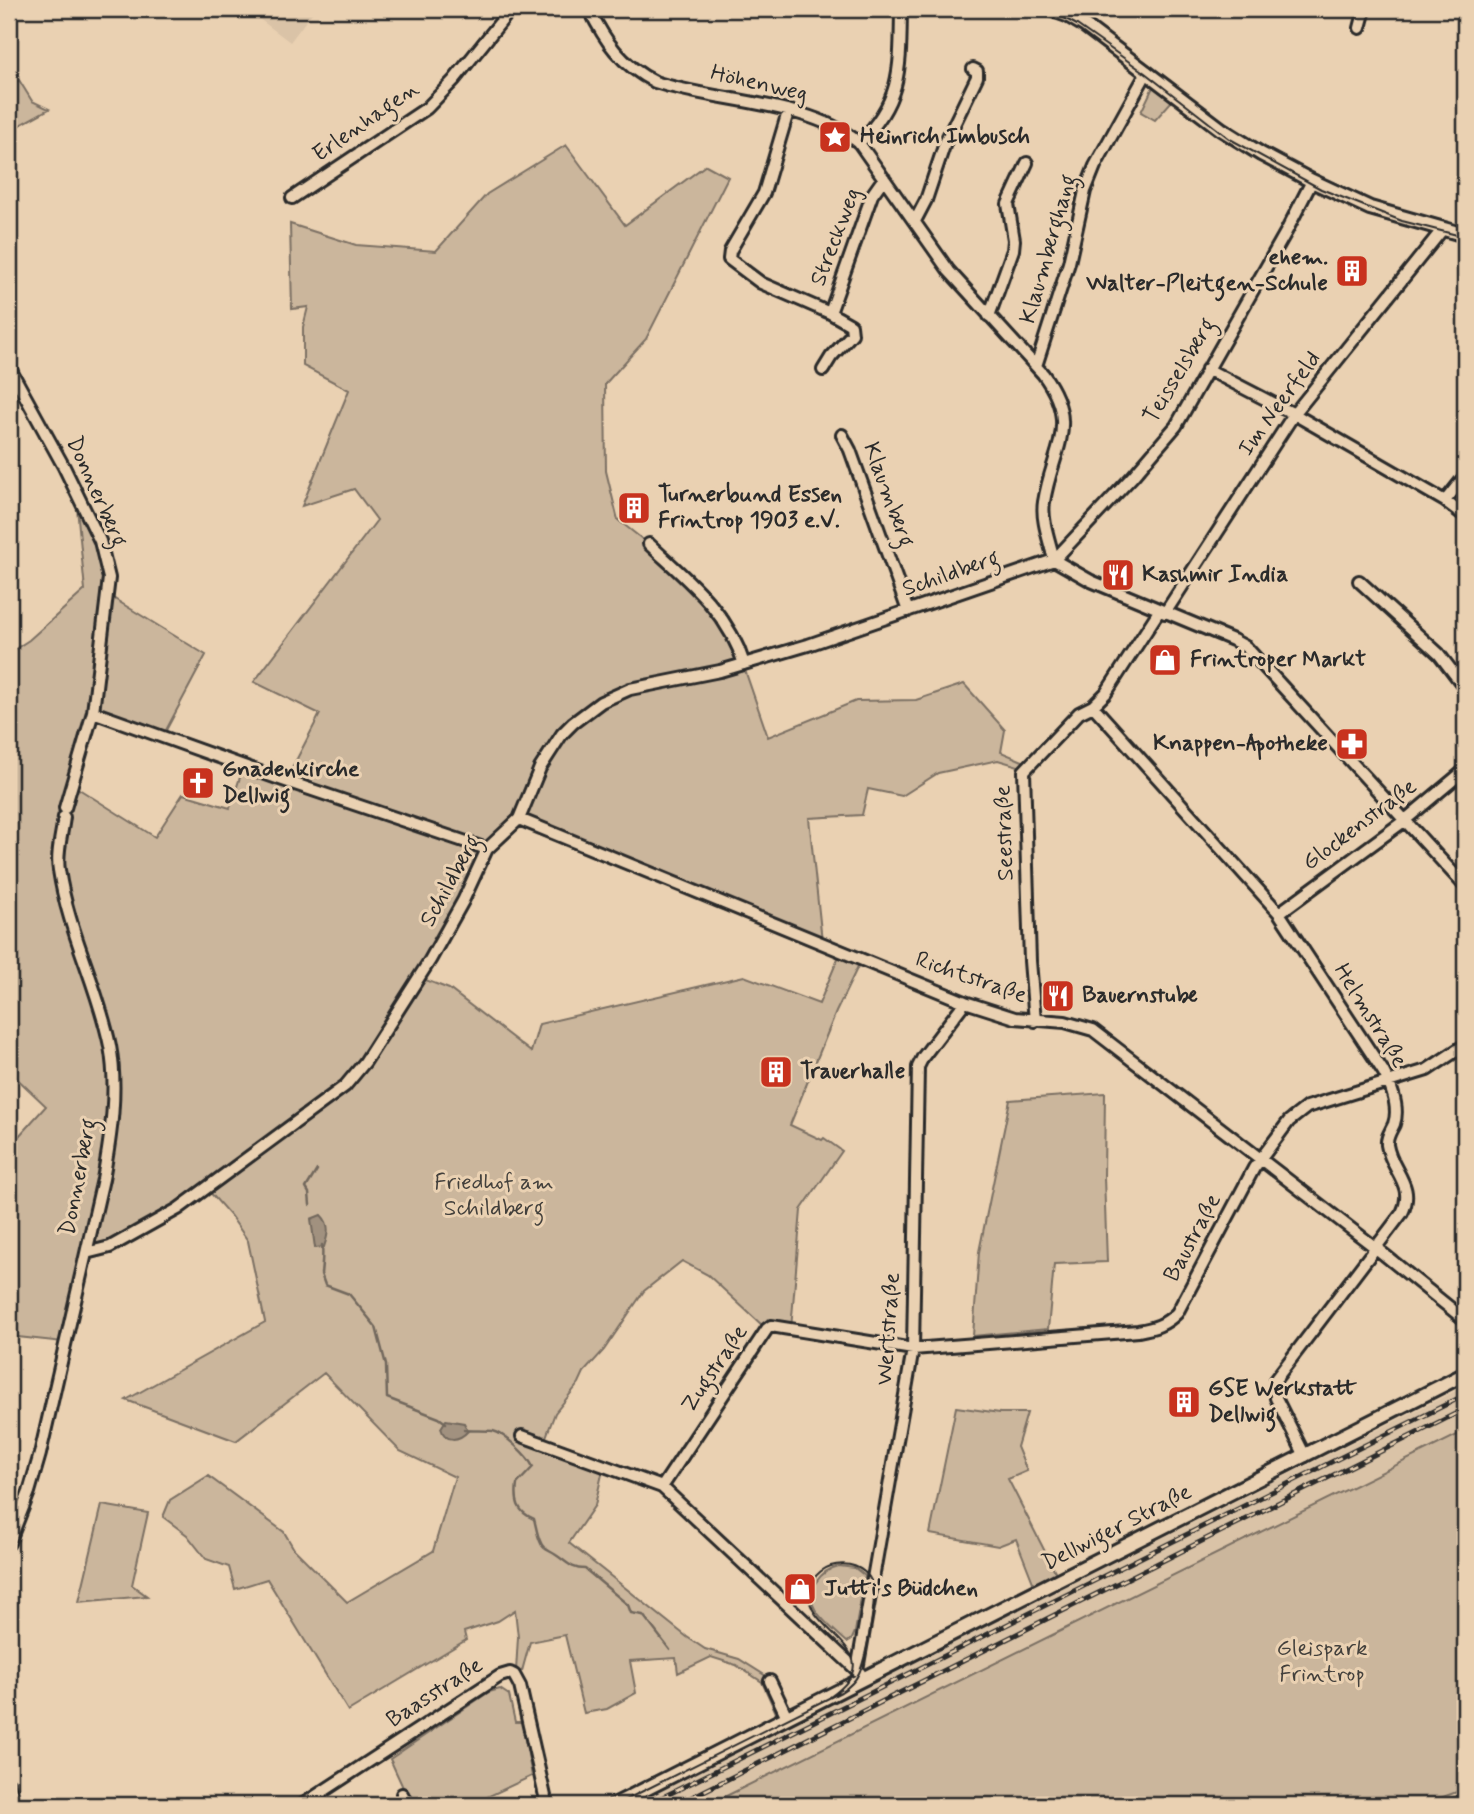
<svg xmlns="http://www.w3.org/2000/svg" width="1474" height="1814" font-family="Mynerve,sans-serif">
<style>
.built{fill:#dac3a7}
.green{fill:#cbb69c;stroke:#7b7064;stroke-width:2}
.water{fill:#a1917f;stroke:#72685d;stroke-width:2}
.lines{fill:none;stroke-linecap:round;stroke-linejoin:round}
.stream{stroke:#72685d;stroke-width:2.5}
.minor-casing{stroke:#2b2b2b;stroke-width:16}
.major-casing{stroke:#2b2b2b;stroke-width:18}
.minor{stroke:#ead1b2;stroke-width:10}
.major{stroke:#ead1b2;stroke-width:12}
.tram{stroke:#2b2b2b;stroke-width:2}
.rail-casing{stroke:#2b2b2b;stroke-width:5}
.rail{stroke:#ead1b2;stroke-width:2.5;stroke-dasharray:8;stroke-linecap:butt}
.labels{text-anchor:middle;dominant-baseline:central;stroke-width:6;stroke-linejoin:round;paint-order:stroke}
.street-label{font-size:23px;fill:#2b2b2b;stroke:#ead1b2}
.poi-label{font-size:23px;font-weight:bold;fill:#2b2b2b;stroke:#ead1b2;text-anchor:start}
.park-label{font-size:23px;fill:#43403c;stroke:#ead1b2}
</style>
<rect width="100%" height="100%" fill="#ead1b2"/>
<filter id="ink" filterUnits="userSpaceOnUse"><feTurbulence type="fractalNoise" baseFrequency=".0143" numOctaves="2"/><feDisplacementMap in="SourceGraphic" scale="14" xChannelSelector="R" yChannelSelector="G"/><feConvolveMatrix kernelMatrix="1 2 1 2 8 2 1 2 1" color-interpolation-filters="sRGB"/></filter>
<g filter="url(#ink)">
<path class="built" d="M246,9H315L290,42Z
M1465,1386V1431L708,1805H630Z"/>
<path class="green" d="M19,80L32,101L49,109L9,131V87Z
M1153,87L1172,101L1155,120L1141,112Z
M566,145L625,225L706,165L728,177L646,339L605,384L606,471L618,520L646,542L714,607L737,647L768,737L856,701L916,700L964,684L1005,730L1001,752L1025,762V768L998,760L938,773L902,796L868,789L862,815L809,818L822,941L515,813L488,850L287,778L320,714L254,682L377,520L354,489L302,506L349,390L303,366V327L308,307L292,309L290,224L356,245L436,251L487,194Z
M77,508L95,543L102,579L92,676V711L64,799L57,868L105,1032L110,1070L108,1144L63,1342L9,1336V1147L46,1106L9,1071V653L29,640L85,590Z
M108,595L206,655L164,734L95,710Z
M243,768L486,853L423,979L449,989L531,1052L539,1024L744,976L819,1004L841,951L862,958L836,1012L790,1125L822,1140L824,1138L842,1151L801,1210L791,1329L763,1326L708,1275L682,1261L644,1291L604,1350L584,1372L579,1383L555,1413L546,1437L532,1436L604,1465L595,1505L569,1543L687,1637L705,1649L739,1659L766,1676L782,1710L776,1713L762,1682L736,1665L711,1657L678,1673L676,1658L630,1661L636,1693L607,1709L584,1713L565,1635L530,1642L522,1671H516L518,1637L515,1610L498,1621L464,1632L466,1640L348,1711L267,1579L235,1589L229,1567L206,1559L187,1535L163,1517L170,1500L208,1476L284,1532L294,1549L347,1602L433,1551L455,1477L400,1451L324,1373L236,1441L126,1400L265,1322L248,1241L230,1215L208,1190L102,1250L88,1252L103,1181L114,1070L59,868L67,801L71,784L155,837L183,794L230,808Z
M1105,1093L1104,1177L1107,1262L1054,1264L1048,1329L973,1336L979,1252L1010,1100Z
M956,1407L1000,1413H1027L1017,1447L1027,1471L1008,1479L1059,1579L1036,1590L1016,1539L998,1546L930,1534Z
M1465,1431V1789L1421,1805H708Z
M102,1505L148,1513L132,1585L147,1596L79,1602Z
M839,1566L855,1568L865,1576L855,1632L852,1639L847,1642C837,1633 821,1620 815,1609C804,1590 821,1570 839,1566Z
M500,1689L509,1695L515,1722H522L532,1776L470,1805H411L390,1759L489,1692Z"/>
<path class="water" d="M321,1215C331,1225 328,1235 324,1247L315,1248L311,1219Z
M446,1420L464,1423L468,1431C459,1441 445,1443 441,1428Z"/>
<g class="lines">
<path class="stream" d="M310,1205L309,1193L306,1188L317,1170
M322,1245C323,1254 322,1265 321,1274L325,1285L349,1294L376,1327L386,1365L387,1398L439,1418L446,1423
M464,1430C473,1431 484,1430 493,1431C504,1433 528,1456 533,1467L517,1484C515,1501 517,1512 534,1519C536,1526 537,1534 540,1541C543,1550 549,1550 556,1555C567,1562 571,1569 585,1569L628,1605L631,1613L643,1615L670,1650"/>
<defs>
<path id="minor" d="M589,9C605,41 621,65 655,82C715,102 810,101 859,143L949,271L1043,374C1081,426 1052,449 1044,502C1041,520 1050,542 1054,560L1091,581L1233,640L1246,647L1465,886
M1360,28L1365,9
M788,112L764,193L730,251L729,259L761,283L830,313
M859,143C903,100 900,66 901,9
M292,198L427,108L454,80L511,9
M915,221L926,200L945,143L977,77V71L973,69
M989,316L1013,250L1014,240L1008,204L1027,163
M1036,366L1069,263L1085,191L1095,166L1147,72
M9,367L64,467L100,541L109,578L93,712L65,808
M1207,369L1294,414L1445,501L1465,516
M823,370L831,357L852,334L851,325L830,313L872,195L884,178
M842,435L850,450L908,611
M1445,501L1465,476
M649,544C687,580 728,611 744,664
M1359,581L1439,654L1465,688
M1165,613L1294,414L1442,230
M1093,706L1279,913L1383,1071C1391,1086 1400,1107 1394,1124C1391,1131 1386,1137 1387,1145C1391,1171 1416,1185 1402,1213L1275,1380L1276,1398L1305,1456
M93,712L277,778L487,849
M519,819L965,1002L1015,1018L1065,1022L1093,1030L1376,1248L1465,1320
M1279,913L1404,821L1465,770
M1035,1021L1030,961L1024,771L1079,713L1093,706L1106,693L1159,611
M86,1253L110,1247L178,1209L345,1086L365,1062L430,960L463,901L487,849L519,819L540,768L562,734L573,723L601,702L630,689L720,671L808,645L1054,560L1133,476L1176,426L1286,232L1312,181
M522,1436L662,1487L860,1673
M662,1487L767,1329L771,1326L913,1349L1138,1331C1155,1328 1165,1325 1177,1313L1254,1168L1289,1121L1307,1107L1427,1070L1465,1045
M9,1543L29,1492L40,1454L103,1179C111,1136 118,1089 110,1046C98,986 68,931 59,870C56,854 62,834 64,817
M857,1670L913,1349L918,1067L923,1057L965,1002
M770,1681L787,1717
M9,1784L15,1805
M402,1794L408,1805
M302,1805L500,1676L510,1673L514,1675L520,1686L547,1805"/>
<path id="major" d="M1050,9L1067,15L1084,25L1221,129L1261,154L1312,181L1370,208L1465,235
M614,1805L1465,1374"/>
</defs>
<use href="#minor" class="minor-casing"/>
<use href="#major" class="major-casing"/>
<use href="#minor" class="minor"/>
<use href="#major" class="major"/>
<path class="tram" d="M1039,9L1055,13L1077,25L1145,73L1230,139L1321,189L1402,221L1465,237
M615,1805L841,1692C849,1687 855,1682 859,1673C866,1659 874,1611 874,1594C874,1555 813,1554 809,1593C806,1633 895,1652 830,1697"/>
<defs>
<path id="rail" d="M647,1805L1465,1395
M676,1805L1465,1409
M1438,1805L1465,1795"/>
</defs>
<use href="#rail" class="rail-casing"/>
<use href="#rail" class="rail"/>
</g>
</g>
<defs>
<symbol id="sight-square" viewBox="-11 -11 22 22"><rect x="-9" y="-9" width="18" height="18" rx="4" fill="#c8321e" stroke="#ead1b2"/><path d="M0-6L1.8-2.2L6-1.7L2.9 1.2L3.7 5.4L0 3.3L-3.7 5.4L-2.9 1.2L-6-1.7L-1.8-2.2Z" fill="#fff"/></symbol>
<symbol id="building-square" viewBox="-11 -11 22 22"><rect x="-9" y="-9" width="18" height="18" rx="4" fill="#c8321e" stroke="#ead1b2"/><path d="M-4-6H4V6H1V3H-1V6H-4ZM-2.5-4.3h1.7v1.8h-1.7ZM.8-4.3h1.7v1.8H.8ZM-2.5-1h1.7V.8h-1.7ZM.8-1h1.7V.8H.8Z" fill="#fff"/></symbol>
<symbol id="restaurant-square" viewBox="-11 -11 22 22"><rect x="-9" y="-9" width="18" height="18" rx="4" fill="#c8321e" stroke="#ead1b2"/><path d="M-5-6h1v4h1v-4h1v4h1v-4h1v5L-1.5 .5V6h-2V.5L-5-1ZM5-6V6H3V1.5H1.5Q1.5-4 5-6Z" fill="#fff"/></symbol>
<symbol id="shop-square" viewBox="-11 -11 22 22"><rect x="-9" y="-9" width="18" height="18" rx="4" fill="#c8321e" stroke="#ead1b2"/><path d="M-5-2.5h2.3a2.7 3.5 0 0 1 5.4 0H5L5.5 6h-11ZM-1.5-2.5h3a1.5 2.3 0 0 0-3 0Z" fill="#fff"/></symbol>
<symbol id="pharmacy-square" viewBox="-11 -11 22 22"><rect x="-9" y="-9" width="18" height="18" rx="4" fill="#c8321e" stroke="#ead1b2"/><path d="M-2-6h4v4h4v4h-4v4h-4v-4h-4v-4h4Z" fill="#fff"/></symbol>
<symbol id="church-square" viewBox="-11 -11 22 22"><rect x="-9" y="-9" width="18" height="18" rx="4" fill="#c8321e" stroke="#ead1b2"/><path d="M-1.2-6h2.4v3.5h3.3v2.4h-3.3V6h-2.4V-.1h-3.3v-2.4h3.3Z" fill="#fff"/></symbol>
</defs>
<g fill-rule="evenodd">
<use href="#sight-square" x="816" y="118" width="38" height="38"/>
<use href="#building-square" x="1333" y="252" width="38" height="38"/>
<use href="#building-square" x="615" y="489" width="38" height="38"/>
<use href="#restaurant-square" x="1099" y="556" width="38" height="38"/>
<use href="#shop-square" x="1146" y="641" width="38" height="38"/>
<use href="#pharmacy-square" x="1333" y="725" width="38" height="38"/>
<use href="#church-square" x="179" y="764" width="38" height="38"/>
<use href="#restaurant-square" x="1039" y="977" width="38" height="38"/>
<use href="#building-square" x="757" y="1053" width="38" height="38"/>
<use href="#building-square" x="1165" y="1383" width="38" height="38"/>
<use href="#shop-square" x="781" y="1570" width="38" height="38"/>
</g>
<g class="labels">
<g class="street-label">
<text transform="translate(759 84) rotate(13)">Höhenweg</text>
<text transform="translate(366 122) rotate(-35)">Erlenhagen</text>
<text transform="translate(836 237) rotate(-69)">Streckweg</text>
<text transform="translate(1049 249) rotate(-74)">Klaumberghang</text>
<text transform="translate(1180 371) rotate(-59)">Teisselsberg</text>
<text transform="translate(1280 404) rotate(-54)">Im Neerfeld</text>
<text transform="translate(96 492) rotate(66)">Donnerberg</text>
<text transform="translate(888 495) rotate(70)">Klaumberg</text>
<text transform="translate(951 574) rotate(-19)">Schildberg</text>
<text transform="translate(1360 825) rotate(-37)">Glockenstraße</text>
<text transform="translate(1005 833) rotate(-92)">Seestraße</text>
<text transform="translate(451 881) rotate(-61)">Schildberg</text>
<text transform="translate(971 978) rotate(19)">Richtstraße</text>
<text transform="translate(1370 1016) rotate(58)">Helmstraße</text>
<text transform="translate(79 1177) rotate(-79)">Donnerberg</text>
<text transform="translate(1193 1238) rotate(-62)">Baustraße</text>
<text transform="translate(889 1329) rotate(-86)">Wertstraße</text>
<text transform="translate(715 1369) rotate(-56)">Zugstraße</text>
<text transform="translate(1117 1528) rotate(-27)">Dellwiger Straße</text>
<text transform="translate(435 1693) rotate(-33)">Baasstraße</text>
</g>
<g class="poi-label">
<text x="860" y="137">Heinrich Imbusch</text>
<text x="1328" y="258" text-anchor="end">ehem.<tspan x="1328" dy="26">Walter-Pleitgen-Schule</tspan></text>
<text x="658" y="495">Turnerbund Essen<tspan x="658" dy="26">Frintrop 1903 e.V.</tspan></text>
<text x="1142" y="575">Kashmir India</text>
<text x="1190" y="660">Frintroper Markt</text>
<text x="1328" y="744" text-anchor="end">Knappen-Apotheke</text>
<text x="222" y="770">Gnadenkirche<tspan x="222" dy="26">Dellwig</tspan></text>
<text x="1082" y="996">Bauernstube</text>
<text x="800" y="1072">Trauerhalle</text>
<text x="1208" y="1389">GSE Werkstatt<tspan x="1208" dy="26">Dellwig</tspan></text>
<text x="824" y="1589">Jutti's Büdchen</text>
</g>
<g class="park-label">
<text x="494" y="1183">Friedhof am<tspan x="494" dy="26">Schildberg</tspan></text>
<text x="1322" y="1649">Gleispark<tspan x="1322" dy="26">Frintrop</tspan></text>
</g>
</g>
<rect width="1474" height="1814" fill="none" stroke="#ead1b2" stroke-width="35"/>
<rect x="18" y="18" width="1439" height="1779" fill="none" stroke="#2b2b2b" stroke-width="2.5" filter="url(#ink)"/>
</svg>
